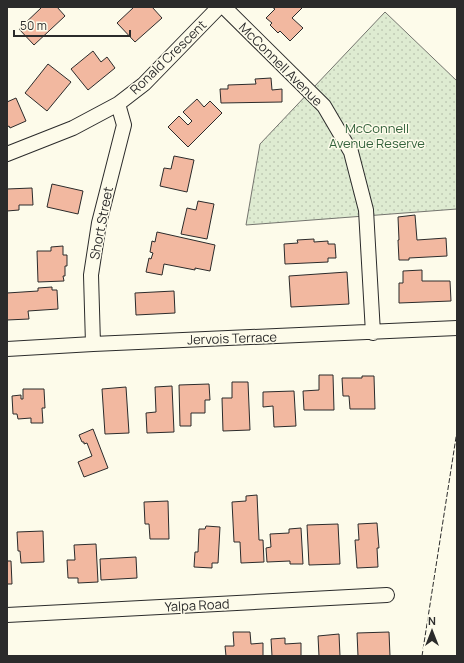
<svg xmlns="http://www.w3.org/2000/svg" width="464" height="663" font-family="Manrope,sans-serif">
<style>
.park{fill:url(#park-dots);stroke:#74746e}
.building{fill:#f2b8a0;stroke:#2b2b2b}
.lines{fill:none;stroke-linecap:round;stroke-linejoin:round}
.minor-casing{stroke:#2b2b2b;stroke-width:16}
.minor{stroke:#fdfbea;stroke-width:14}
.fence{stroke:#2b2b2b;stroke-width:1;stroke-dasharray:5 2;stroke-linecap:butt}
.labels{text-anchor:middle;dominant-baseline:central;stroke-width:3;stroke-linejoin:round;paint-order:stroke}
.street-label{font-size:13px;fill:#2b2b2b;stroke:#fdfbea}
.park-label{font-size:13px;fill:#34623c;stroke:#fdfbea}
</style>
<defs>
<pattern id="park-dots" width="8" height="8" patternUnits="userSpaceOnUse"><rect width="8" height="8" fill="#deebd1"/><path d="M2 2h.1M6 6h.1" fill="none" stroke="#bfcab4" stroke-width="1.8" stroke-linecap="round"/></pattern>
</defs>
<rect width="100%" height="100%" fill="#fdfbea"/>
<path class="park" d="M385,12L457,81V209L246,225L260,144Z"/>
<path class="building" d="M42,7H57L65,16L34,45L19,29Z
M134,7H152L162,18L135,42L117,23Z
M272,7H303L292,18L303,28L290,41L280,31L278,33L270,25L272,23L266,18L275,9Z
M93,51L101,62L107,57L115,68L88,90L71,69Z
M48,64L71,82L47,111L25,93Z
M271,78L272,90L282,89V102L221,103L220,89H228V85L256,84L255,79Z
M16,98L26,121L10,128L9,126L7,127V102Z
M197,99L204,107L210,101L222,113L188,147L168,127L179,116L188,125L192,121L183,112Z
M174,156L194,160L187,192L160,186L164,168L171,169Z
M52,184L83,191L78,214L47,207Z
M32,188L33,205H19V210L7,211V189Z
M198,201L214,204L207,239L181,234L187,208L196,210Z
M415,215L417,240L446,238L447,256L409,258V260H399L398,240H399L398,217Z
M157,232L215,245L210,271L195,268V270L164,264L162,275L146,272L149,258L151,259L153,253L150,252L152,241L155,242Z
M314,239V242L328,241V244H335L336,258H328V262L285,264L284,244L298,243L297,240Z
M63,246V255H67V266H65V276H63L64,281L38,282L37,251H51V247Z
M422,270V281H450L451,301L399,303V283H403V271Z
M347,272L349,304L291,307L289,276Z
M52,287V290H57L58,309L28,311L29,319L7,320V293L38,291V288Z
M174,291L175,313L136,315L135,293Z
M319,375H333L334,410H304L303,391L319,390Z
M362,376H374L375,409H350L349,396H343L342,378H362Z
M232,382H248L250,430L223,431L222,398H232Z
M209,384L210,400H205V413H191V426H180L179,385Z
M172,386L174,432L147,433L146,413L156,412L155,387Z
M126,387L129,433L105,434L102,389Z
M23,389H44L45,408H42L43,423H31V418L18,419L17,414H13L12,396L21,395V399H23Z
M294,391L296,426L274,427L273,406L263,407V392Z
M93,429L108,468L84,477L78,462L92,456L87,443L84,444V442H82L79,435Z
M257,495L259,540H263L264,562L241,563L240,542H234L232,502L246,501V496Z
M168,501L169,539H150L149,524H145L144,502Z
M377,523L379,548H377L378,567L357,568L355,540H359L358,524Z
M338,524L340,564L309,565L307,525Z
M206,526L220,527L218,563H212V568L194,567L195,552H198L199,529H205Z
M301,528L303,564H290V561L267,562L266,548L271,547L270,534L289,533V529Z
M43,531L44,562L21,563L20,551H18L17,532Z
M96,544L98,582L78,583V578H68L67,560H75L74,545Z
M136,557L137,578L101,580L100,559Z
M7,561H11L12,584H7Z
M233,632H250L251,644L263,643V656H226L225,646H234Z
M389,632L390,656H358L357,633Z
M339,634L340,656H319L318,636Z
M285,638V644L301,643V656H272L271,639Z"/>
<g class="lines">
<defs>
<path id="minor" d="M224,7L324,106L351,152L366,210L373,333
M7,154L73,128L118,104L144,84L219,7
M93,344L91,275L99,223L124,125L118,104
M7,349L93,344L457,328
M7,615L387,595"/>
</defs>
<use href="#minor" class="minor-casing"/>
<use href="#minor" class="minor"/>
<path class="fence" d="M422,656L457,431"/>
</g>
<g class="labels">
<g class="street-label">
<text transform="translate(168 57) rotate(-44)">Ronald Crescent</text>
<text transform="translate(281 64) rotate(45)">McConnell Avenue</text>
<text transform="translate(101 223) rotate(-79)">Short Street</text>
<text transform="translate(232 338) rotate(-2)">Jervois Terrace</text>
<text transform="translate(197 605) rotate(-3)">Yalpa Road</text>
</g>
<g class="park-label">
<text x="377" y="128">McConnell<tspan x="377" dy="15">Avenue Reserve</tspan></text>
</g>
</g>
<rect width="464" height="663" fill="none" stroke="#2b2b2b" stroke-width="16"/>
<g transform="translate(432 631)" stroke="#fdfbea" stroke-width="3" paint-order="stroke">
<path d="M0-3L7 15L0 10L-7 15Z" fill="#2b2b2b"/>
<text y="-6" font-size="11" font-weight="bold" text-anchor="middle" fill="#2b2b2b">N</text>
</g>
<path d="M14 30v6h116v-6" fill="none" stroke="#2b2b2b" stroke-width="2"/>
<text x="20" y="30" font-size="12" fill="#2b2b2b" stroke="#fdfbea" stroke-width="3" paint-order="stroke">50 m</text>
</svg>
